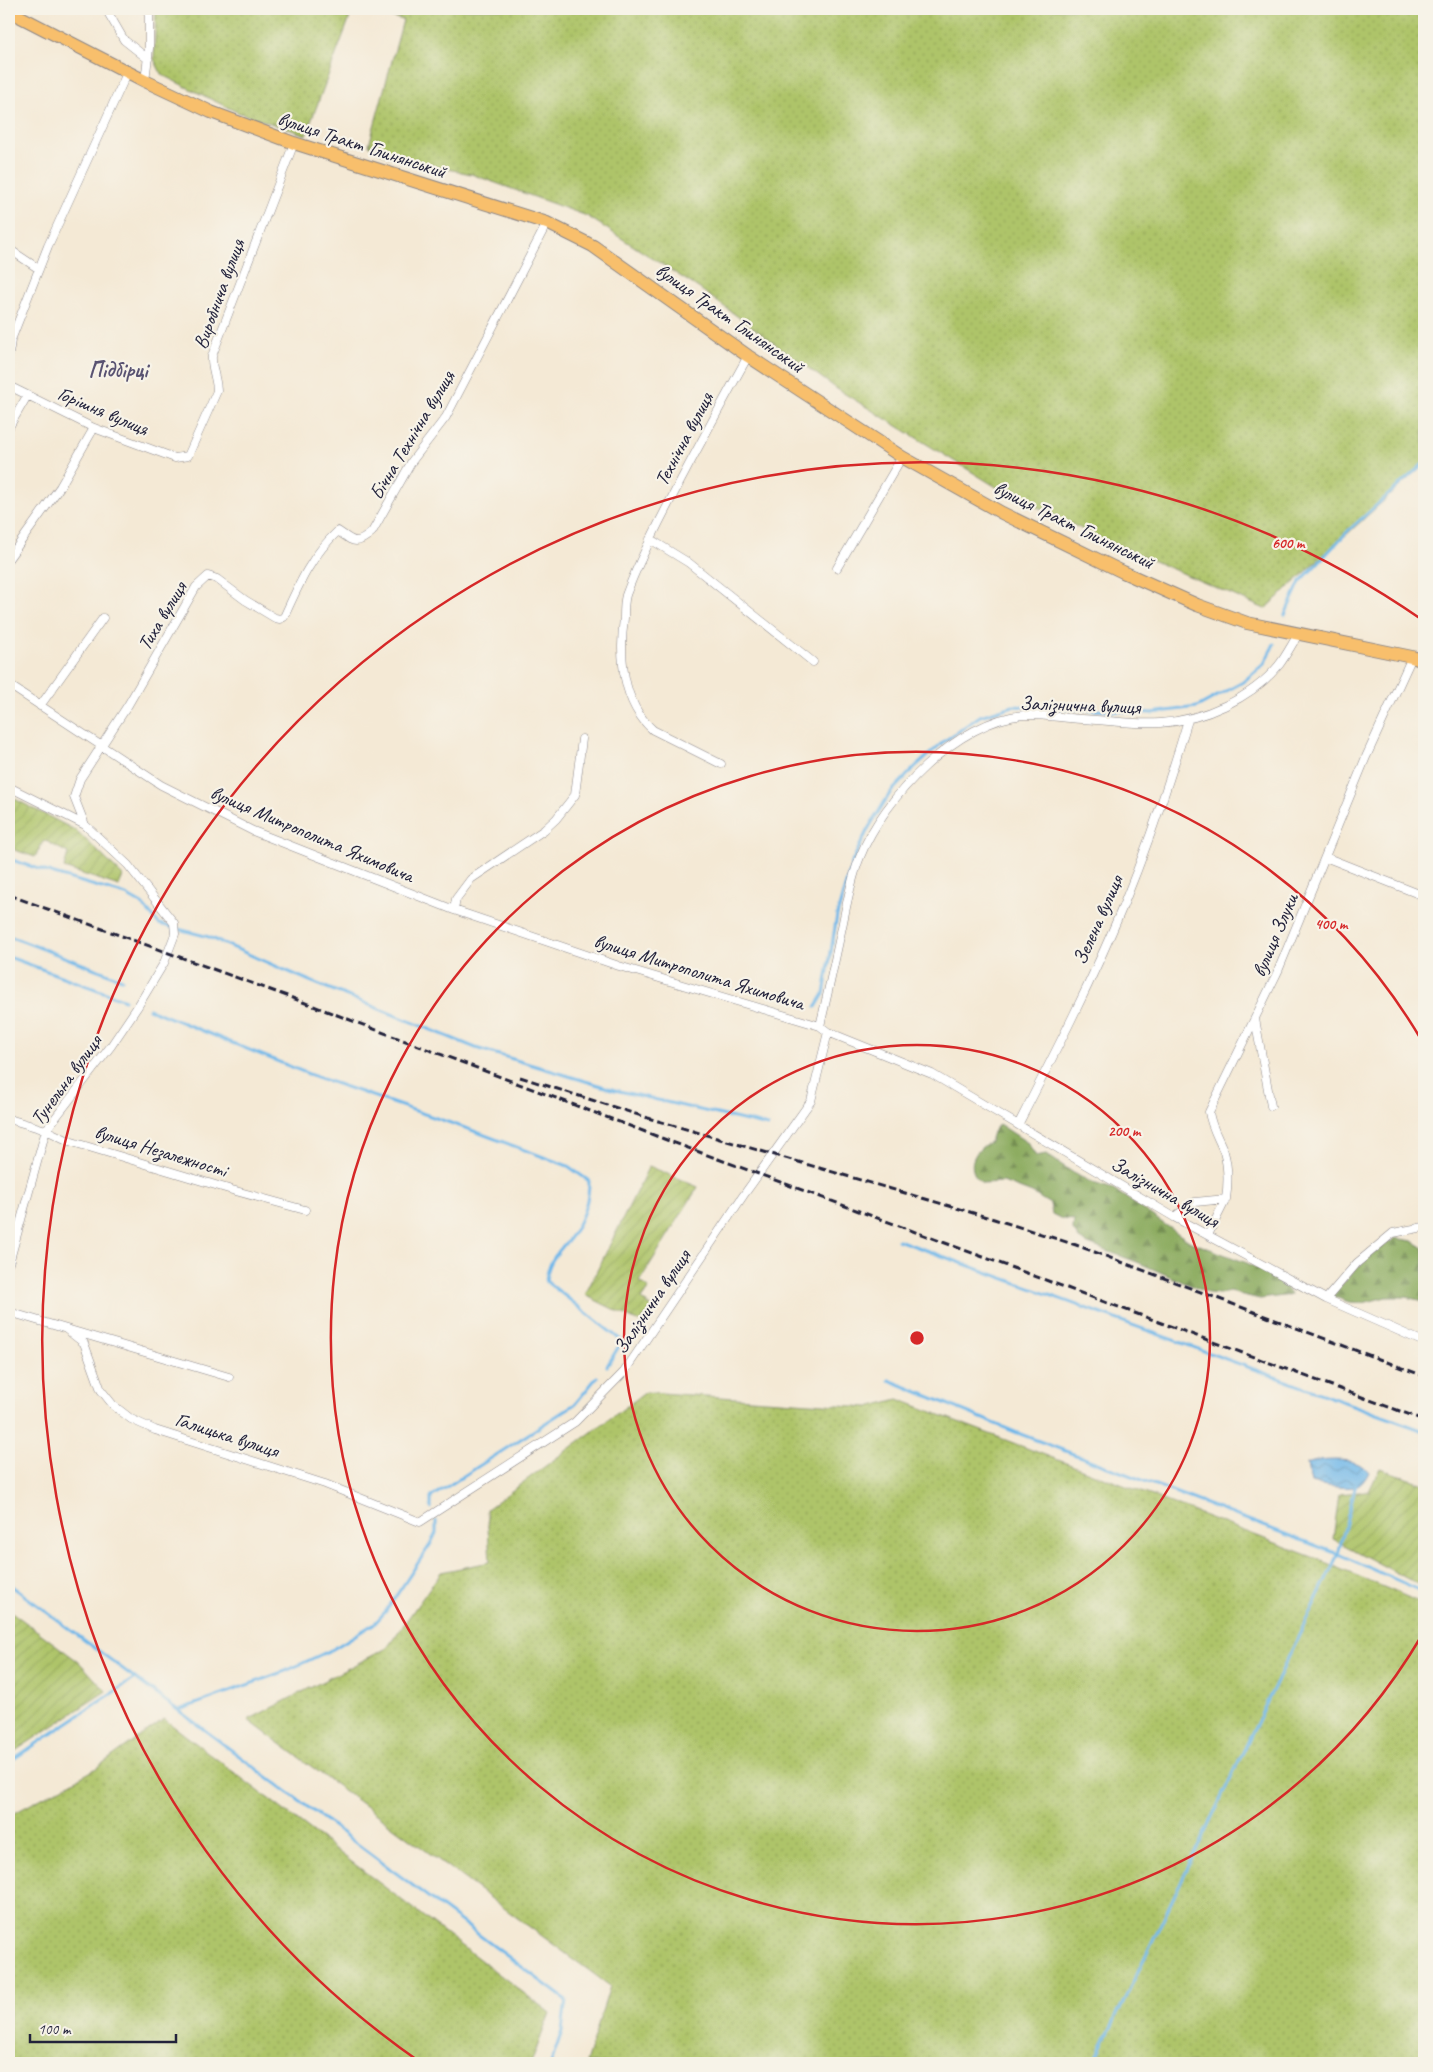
<svg xmlns="http://www.w3.org/2000/svg" width="1433" height="2072" font-family="Caveat,sans-serif">
<style>
.grass{fill:url(#grass-dots);stroke:#687352}
.forest{fill:url(#forest-firs);stroke:#56664c}
.garden{fill:url(#garden-furrows);stroke:#687352}
.water{fill:url(#water-waves);stroke:#4a6d92}
.lines{fill:none;stroke-linecap:round;stroke-linejoin:round}
.stream{stroke:#71b8e9;stroke-width:3}
.street-casing{stroke:#8b8688;stroke-width:9}
.primary-casing{stroke:#8b8688;stroke-width:14}
.street{stroke:#fff;stroke-width:8}
.primary{stroke:#f8bf6c;stroke-width:12}
.rail{stroke:#22223b;stroke-width:3;stroke-dasharray:8 4;stroke-linecap:butt}
.ring{fill:none;stroke:#d62828;stroke-width:2.5}
.labels{text-anchor:middle;dominant-baseline:central;stroke-width:4.5;stroke-linejoin:round;paint-order:stroke}
.street-label{font-size:20px;fill:#22223b;stroke:#f7f3e8}
.quarter-label{font-size:22px;font-weight:bold;fill:#595372;stroke:#f7f3e8}
.centre{fill:#d62828;stroke:#f7f3e8;stroke-width:2.5}
.ring-label{font-size:15px;text-anchor:middle;font-weight:bold;fill:#d62828;stroke:#f7f3e8;stroke-width:4.5;stroke-linejoin:round;paint-order:stroke}
</style>
<defs>
<pattern id="grass-dots" width="8" height="8" patternUnits="userSpaceOnUse" patternTransform="scale(1.25)"><rect width="8" height="8" fill="#aec469"/><path d="M2 2h.1M6 6h.1" fill="none" stroke="#95a85c" stroke-width="1.8" stroke-linecap="round"/></pattern>
<pattern id="forest-firs" width="22" height="20" patternUnits="userSpaceOnUse" patternTransform="scale(1.25)"><rect width="22" height="20" fill="#8aaa5d"/><path d="M5 1l3.5 6h-7zM16 11l3.5 6h-7z" fill="#708a4e"/></pattern>
<pattern id="garden-furrows" width="10" height="10" patternUnits="userSpaceOnUse" patternTransform="scale(1.25)"><rect width="10" height="10" fill="#aec469"/><path d="M-1 1l2-2M0 10L10 0M9 11l2-2" fill="none" stroke="#95a85c"/></pattern>
<pattern id="water-waves" width="16" height="10" patternUnits="userSpaceOnUse" patternTransform="scale(1.25)"><rect width="16" height="10" fill="#71b8e9"/><path d="M0 5q4-4 8 0t8 0" fill="none" stroke="#5c95be"/></pattern>
</defs>
<rect width="100%" height="100%" fill="#f7f3e8"/>
<filter id="ink" filterUnits="userSpaceOnUse"><feTurbulence type="fractalNoise" baseFrequency=".02" numOctaves="2"/><feDisplacementMap in="SourceGraphic" scale="10" xChannelSelector="R" yChannelSelector="G"/><feConvolveMatrix kernelMatrix="1 2 1 2 8 2 1 2 1" color-interpolation-filters="sRGB"/></filter>
<filter id="wash" filterUnits="userSpaceOnUse"><feTurbulence type="fractalNoise" baseFrequency=".0096" numOctaves="4" result="noise"/><feDisplacementMap in="SourceGraphic" scale="20" xChannelSelector="R" yChannelSelector="G"/><feGaussianBlur stdDeviation="1.12" result="paint"/><feColorMatrix in="noise" values="0 0 0 0 0 0 0 0 0 0 0 0 0 0 0 0 0 1.4 0 .05"/><feComposite in="paint" operator="in"/></filter>
<g filter="url(#wash)">
<rect width="100%" height="100%" fill="#f4e9d5"/>
<path class="grass" d="M156,9H353L306,135L237,112L162,75L154,59Z
M363,9H1424V464L1265,609L1094,535L998,488L837,389L700,289L587,216L471,174L387,156L369,145L403,20Z
M646,1392L869,1407L898,1399L1315,1558L1424,1604V2063H586L610,1986L248,1720L387,1648L441,1572L490,1562L487,1509Z
M164,1719L550,2013L531,2063H9V1816L92,1771Z"/>
<path class="forest" d="M999,1124L1028,1143L1036,1156L1046,1154L1075,1174L1093,1183L1113,1189L1189,1241L1247,1263L1283,1282L1291,1295L1260,1299L1230,1292L1219,1294L1208,1293L1137,1262L1088,1244L1079,1239L1073,1230L1074,1220L1062,1219L1052,1214L1050,1204L1032,1193L1003,1182L982,1183C965,1169 972,1151 990,1142L993,1132Z
M1395,1238L1413,1241L1424,1248V1301L1406,1297H1386L1363,1303L1349,1302L1332,1296C1351,1273 1370,1254 1395,1238Z"/>
<path class="garden" d="M9,796L77,831L123,876L119,886L64,868L68,853L44,840L35,857L9,848Z
M649,1166L698,1187L639,1282L649,1288L641,1299L653,1308L639,1322L585,1295Z
M1380,1468L1424,1484V1586L1408,1579L1333,1539L1339,1494L1369,1491Z
M9,1610L79,1662L106,1691L9,1755Z"/>
<path class="water" d="M1316,1461C1334,1460 1357,1457 1369,1472C1366,1478 1362,1485 1355,1487C1346,1489 1320,1485 1311,1483L1307,1464Z"/>
<g class="lines">
<path class="stream" d="M1285,615L1300,582L1350,529L1424,463
M9,859L54,874L126,895L142,904L159,924L209,937L310,981L476,1048L615,1090L768,1126
M9,936L122,979
M9,957L125,1000
M816,1007L824,994L837,915L853,860L868,829L890,793L915,767L943,742L980,716L1013,706L1152,713L1197,707L1243,682L1264,664L1274,644
M149,1009L311,1075L471,1130L568,1166L589,1181C589,1200 584,1214 575,1230C563,1250 548,1256 546,1281L622,1341L607,1366
M898,1240L1424,1431
M889,1380L1015,1432L1338,1554L1424,1592
M431,1508V1497L575,1404L597,1377
M9,1584L566,2000L562,2031L551,2063
M179,1710L288,1670L333,1649L375,1623L386,1611L430,1545L436,1533V1521
M9,1762L135,1678
M1094,2063L1338,1554L1356,1484"/>
</g>
</g>
<g filter="url(#ink)">
<g class="lines">
<defs>
<path id="street" d="M106,9L124,40L148,59
M145,81L149,48V9
M9,249L39,269
M9,354L11,340L48,246L128,71
M9,386L94,428L175,458L188,456L217,391C217,379 211,368 212,356L294,143
M9,427L27,396
M650,539L689,563L813,662
M9,558L60,487L94,428
M837,568L902,457
M9,685L161,785L253,831L454,910L619,966L820,1026L828,1032L811,1101L743,1196L624,1372L575,1422L420,1522L325,1484L155,1430L131,1419L113,1405L101,1390L84,1343L66,1329
M40,706L103,618
M721,764L653,730C622,703 619,656 624,618C624,610 624,602 626,595C638,562 655,530 671,499C696,451 722,403 748,356
M9,787L85,825
M1325,857L1424,896
M454,910L456,899L471,879L544,830L556,819L575,795L582,739
M1255,1019L1271,1106
M820,1026C828,993 835,960 842,927C847,903 851,879 860,857C883,798 958,720 1024,715C1043,714 1062,718 1081,719C1106,720 1134,725 1160,723C1203,720 1251,699 1279,665C1286,656 1292,644 1299,633
M828,1032L932,1074L1174,1217L1326,1299L1424,1342
M9,1119L46,1130L69,1141L232,1190L305,1210
M1018,1125C1055,1053 1092,981 1123,906C1148,845 1169,783 1188,720
M1174,1217L1195,1202L1226,1199C1228,1185 1228,1166 1224,1152C1219,1139 1211,1127 1209,1112L1278,971L1366,757L1412,657
M1208,1235L1226,1199
M9,1263L46,1130L111,1046L138,1006L164,963L175,934L174,923L128,865L85,825L74,797L80,779L128,705L196,587L208,576L217,579L245,600L275,618L280,619L284,617C299,584 311,556 338,531C353,541 355,547 372,532L412,461L446,417L547,223
M1326,1299L1357,1263L1393,1233L1424,1227
M9,1312L229,1377"/>
<path id="primary" d="M9,11L145,81L211,112L294,143L547,223L593,246L748,356L902,457L1002,513L1123,572L1197,605L1247,623L1412,657L1424,661"/>
</defs>
<use href="#street" class="street-casing"/>
<use href="#primary" class="primary-casing"/>
<use href="#street" class="street"/>
<use href="#primary" class="primary"/>
<path class="rail" d="M9,895L287,996L664,1139L1424,1420
M520,1077L648,1118L994,1219L1076,1245L1424,1376"/>
</g>
</g>
<g class="ring">
<circle cx="917" cy="1338" r="293"/>
<path d="M1422 1635A586 586 0 1 1 1422 1041"/>
<path d="M420 2062A878 878 0 1 1 1421 619"/>
</g>
<g class="labels">
<g class="street-label">
<text transform="translate(362 145) rotate(18)">вулиця Тракт Глинянський</text>
<text transform="translate(219 294) rotate(-70)">Виробнича вулиця</text>
<text transform="translate(730 318) rotate(35)">вулиця Тракт Глинянський</text>
<text transform="translate(103 411) rotate(23)">Горішня вулиця</text>
<text transform="translate(412 435) rotate(-59)">Бічна Технічна вулиця</text>
<text transform="translate(684 439) rotate(-62)">Технічна вулиця</text>
<text transform="translate(1074 525) rotate(26)">вулиця Тракт Глинянський</text>
<text transform="translate(162 616) rotate(-59)">Тиха вулиця</text>
<text transform="translate(1080 705) rotate(2)">Залізнична вулиця</text>
<text transform="translate(312 834) rotate(23)">вулиця Митрополита Яхимовича</text>
<text transform="translate(1098 920) rotate(-66)">Зелена вулиця</text>
<text transform="translate(1275 935) rotate(-67)">вулиця Злуки</text>
<text transform="translate(699 972) rotate(17)">вулиця Митрополита Яхимовича</text>
<text transform="translate(66 1080) rotate(-54)">Тунельна вулиця</text>
<text transform="translate(161 1151) rotate(17)">вулиця Незалежності</text>
<text transform="translate(1165 1192) rotate(30)">Залізнична вулиця</text>
<text transform="translate(652 1302) rotate(-56)">Залізнична вулиця</text>
<text transform="translate(227 1435) rotate(18)">Галицька вулиця</text>
</g>
<g class="quarter-label">
<text x="118" y="370">Підбірці</text>
</g>
</g>
<circle cx="917" cy="1338" r="8" class="centre"/>
<g class="ring-label">
<text x="1288" y="548">600 m</text>
<text x="1331" y="929">400 m</text>
<text x="1124" y="1136">200 m</text>
</g>
<rect width="1433" height="2072" fill="none" stroke="#f7f3e8" stroke-width="30"/>
<path d="M30 2034v8h146v-8" fill="none" stroke="#22223b" stroke-width="2.5"/>
<text x="38" y="2034" font-size="15" fill="#22223b" stroke="#f7f3e8" stroke-width="4" paint-order="stroke">100 m</text>
</svg>
